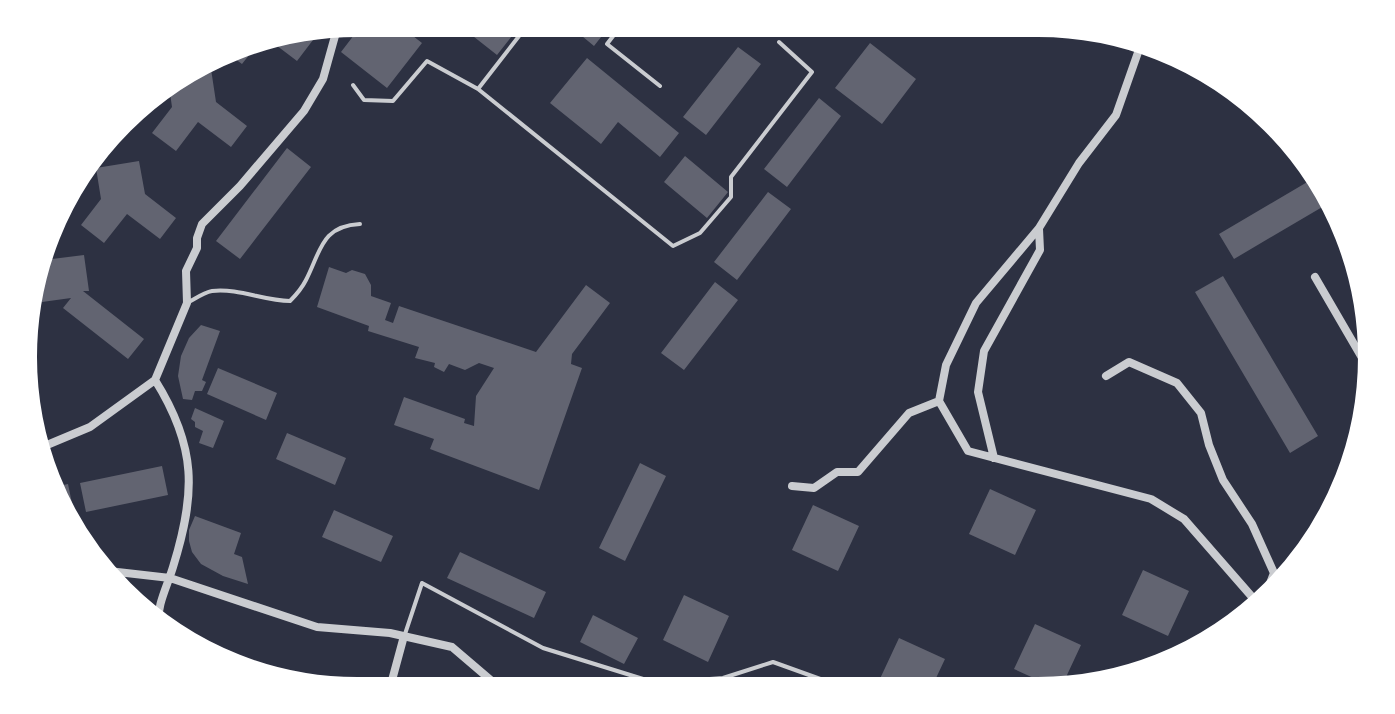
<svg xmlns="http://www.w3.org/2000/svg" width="1395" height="714" font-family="Bitter,serif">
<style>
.building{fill:#626471}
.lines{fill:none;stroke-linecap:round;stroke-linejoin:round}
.service{stroke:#caccd0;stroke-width:4}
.minor{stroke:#caccd0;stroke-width:8}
.rim{fill:none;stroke:#fff;stroke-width:10}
</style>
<rect width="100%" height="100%" fill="#2d3142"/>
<path class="building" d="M367,18H390L422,43L387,88L341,52Z
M450,18H526L497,55Z
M579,18H616L594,46L571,27Z
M731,18H758L748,31Z
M837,18H854L874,19L860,37Z
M298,28L313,40L297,61L264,36L242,64L223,50L248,36Z
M870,43L916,79L882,124L835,88Z
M738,47L761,64L706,135L683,117Z
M587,58L679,133L660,157L618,122L601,144L550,103Z
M211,69L216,102L247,126L231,147L198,122L176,151L152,133L172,107L168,79L176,75Z
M819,98L841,116L787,187L764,169Z
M287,148L311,167L240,259L216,241Z
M685,156L728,192L707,218L664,182Z
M139,161L145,194L176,218L160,239L127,214L104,243L81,225L101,199L96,168Z
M1309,181L1324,206L1234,259L1219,234Z
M768,192L791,209L737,280L714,262Z
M84,255L89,291H83L144,339L128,359L63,308L71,298L42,302L36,261Z
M329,267L346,273L352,270L365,274L371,285V296L391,303L385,320L393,323L399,306L536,352L586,285L610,303L572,354L571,364L582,368L539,490L430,449L434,439L394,425L404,397L465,419L464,423L474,426L476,396L494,368L479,363L465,370L449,364L444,372L434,367L435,363L415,358L419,347L368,331L369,326L317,307Z
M1223,276L1318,436L1290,453L1195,292Z
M715,282L738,300L684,370L661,353Z
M201,325L220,331L202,380L206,382L202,391H195L192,400L183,399L178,376L181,356L189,338Z
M218,368L277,393L266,420L207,394Z
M195,408L224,421L213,448L199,443L203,431L195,427V422L191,419Z
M287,433L346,458L335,485L276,459Z
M640,463L666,476L625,561L599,548Z
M162,466L168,495L86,512L80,483Z
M68,484L74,513L63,516L45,489Z
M990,489L1036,510L1015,555L969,534Z
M813,505L859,526L838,571L792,550Z
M334,510L393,536L381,562L322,537Z
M195,516L241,533L234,554L242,557L248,584L223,576L201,564L192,552L189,541V530Z
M460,552L546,592L534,618L447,578Z
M1143,570L1189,591L1168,636L1122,615Z
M684,595L729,616L708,662L663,640Z
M593,615L638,638L624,664L580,642Z
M1035,624L1081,645L1060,690L1014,669Z
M899,638L945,659L929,693L901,694L878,683Z"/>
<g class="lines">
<path class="service" d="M627,18L607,44L660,86
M353,85L364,100L393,101L427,61L478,89L673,246L700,233L731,197V177L812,72L779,42
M478,89L533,18
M189,302C196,298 205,292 212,291C239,288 264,301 290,301C296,295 302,288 306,280C321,251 321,226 360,224
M405,634L422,583L543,648L656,683L723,678L773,662L862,694"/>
<path class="minor" d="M1142,41L1116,115L1079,163L1039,228L976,303L946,365L939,401L968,451L1151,499L1184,519L1260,606
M1351,245L1361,259
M1315,277L1372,375L1375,372
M1106,376L1129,362L1177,383L1201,413L1209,445L1223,480L1252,524L1274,573L1262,604
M155,380C197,447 196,493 173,567C167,587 157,604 158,626
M35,450L90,427L155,380L187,303L186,271L197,248V238L202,224L240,186L304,111L323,79L335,36L343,20
M994,458L978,392L984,351L1040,250L1039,229
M792,486L814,488L837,472H858L909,413L939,401
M100,570L170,578L317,627L390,633L452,647L500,688L530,695
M388,695L404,636"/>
</g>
<path d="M0 0H1395V714H0ZM357 32H1038A325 325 0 0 1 1363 357V357A325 325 0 0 1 1038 682H357A325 325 0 0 1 32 357V357A325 325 0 0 1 357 32Z" fill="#fff" fill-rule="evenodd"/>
<path class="rim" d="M357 32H1038A325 325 0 0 1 1363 357V357A325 325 0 0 1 1038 682H357A325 325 0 0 1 32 357V357A325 325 0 0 1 357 32Z"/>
</svg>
